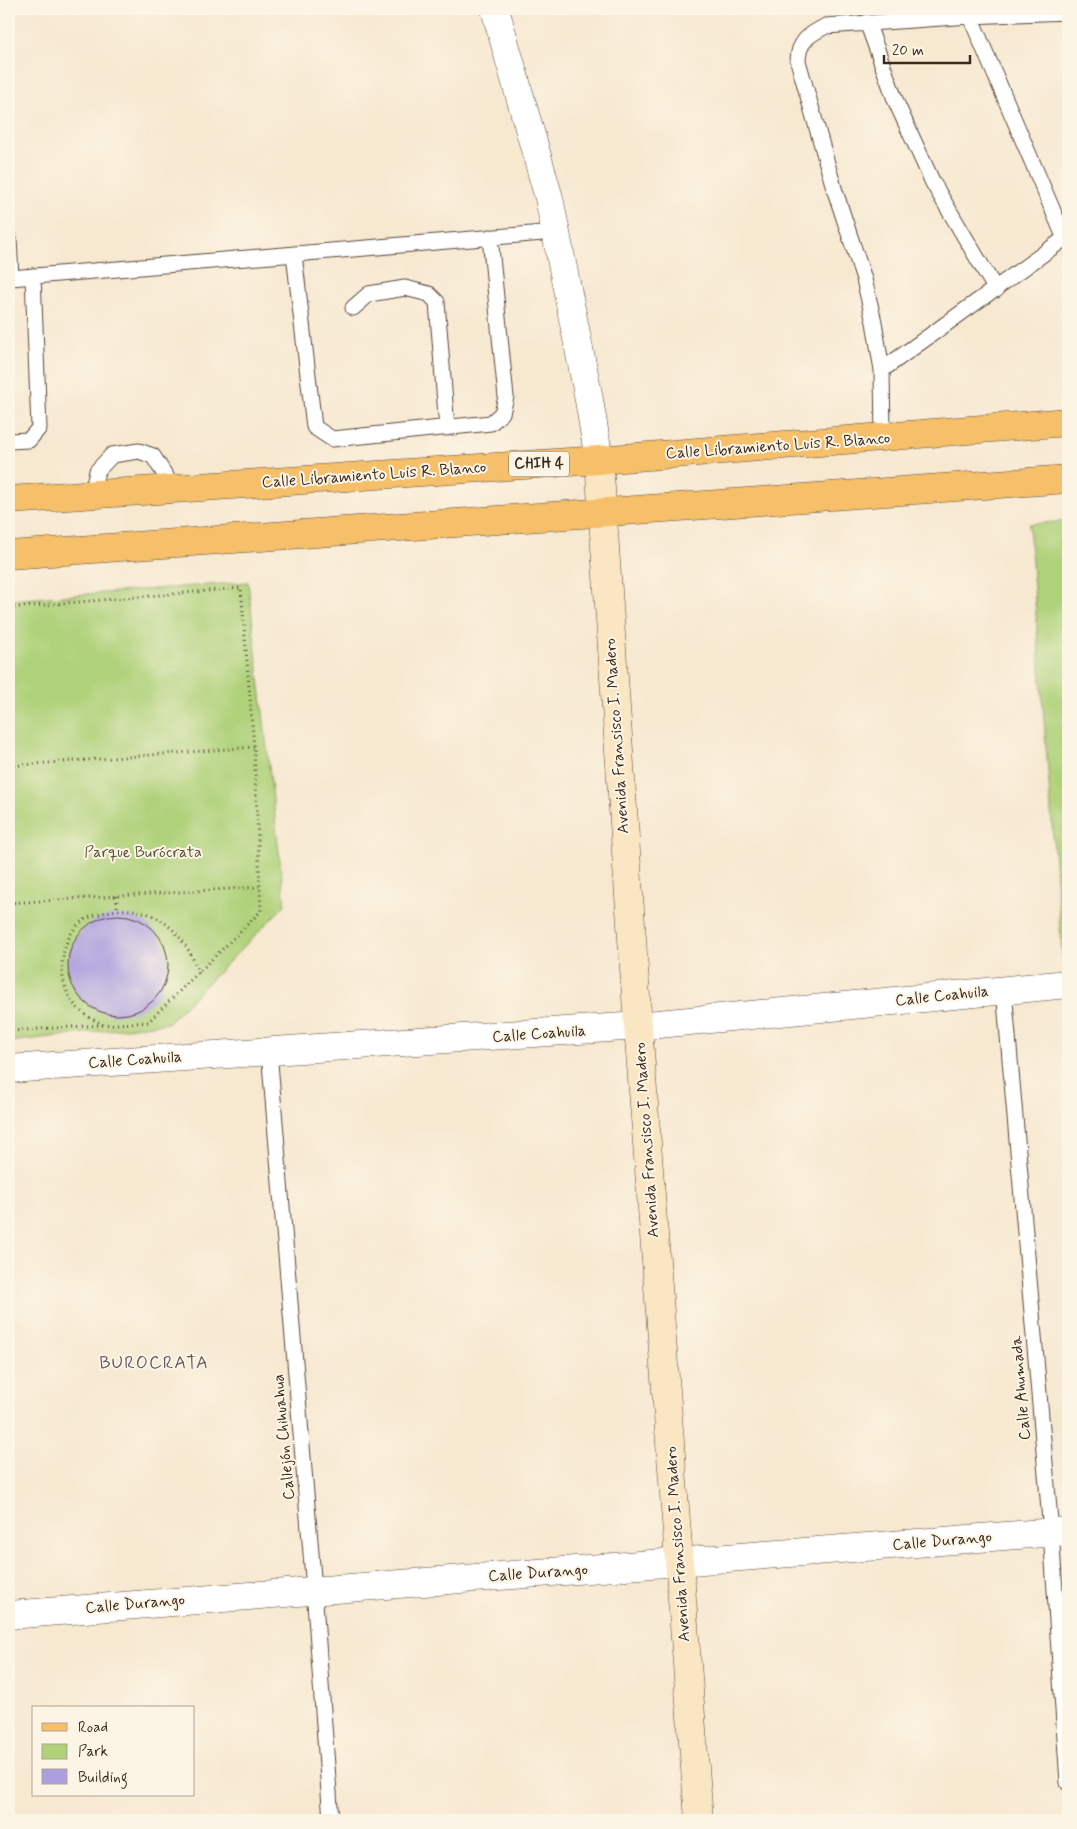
<svg xmlns="http://www.w3.org/2000/svg" width="1077" height="1829" font-family="Mynerve,sans-serif">
<style>
.green{fill:#afd179;stroke:#757e4c}
.building{fill:#ab9fde}
.lines{fill:none;stroke-linecap:round;stroke-linejoin:round}
.service-casing{stroke:#574639;stroke-width:17}
.minor-casing{stroke:#574639;stroke-width:29}
.secondary-casing{stroke:#574639;stroke-width:29}
.primary-casing{stroke:#574639;stroke-width:29}
.path{stroke:#574639;stroke-width:3;stroke-dasharray:1 4;stroke-linecap:butt}
.service{stroke:#fff;stroke-width:15}
.minor{stroke:#fff;stroke-width:28}
.secondary{stroke:#fbe6c4;stroke-width:28}
.primary{stroke:#f6c06b;stroke-width:28}
.labels{text-anchor:middle;dominant-baseline:central;stroke-width:4;stroke-linejoin:round;paint-order:stroke}
.shield{fill:#fcf5e5;stroke:#75675a;stroke-width:1}
.shield-label{font-size:15px;font-weight:bold;fill:#3b2a1e}
.street-label{font-size:16px;fill:#3b2a1e;stroke:#fcf5e5}
.park-label{font-size:16px;fill:#585435;stroke:#fcf5e5}
.neighbourhood-label{font-size:18px;letter-spacing:1px;fill:#625361;stroke:#fcf5e5}
</style>
<rect width="100%" height="100%" fill="#fcf5e5"/>
<filter id="ink" filterUnits="userSpaceOnUse"><feTurbulence type="fractalNoise" baseFrequency=".02" numOctaves="2"/><feDisplacementMap in="SourceGraphic" scale="10" xChannelSelector="R" yChannelSelector="G"/><feConvolveMatrix kernelMatrix="1 2 1 2 8 2 1 2 1" color-interpolation-filters="sRGB"/></filter>
<filter id="wash" filterUnits="userSpaceOnUse"><feTurbulence type="fractalNoise" baseFrequency=".0096" numOctaves="4" result="noise"/><feDisplacementMap in="SourceGraphic" scale="20" xChannelSelector="R" yChannelSelector="G"/><feGaussianBlur stdDeviation="1.12" result="paint"/><feColorMatrix in="noise" values="0 0 0 0 0 0 0 0 0 0 0 0 0 0 0 0 0 1.4 0 .05"/><feComposite in="paint" operator="in"/></filter>
<g filter="url(#wash)">
<rect width="100%" height="100%" fill="#f7e8d0"/>
<path class="green" d="M1068,521V979H1064L1029,524Z
M248,582L285,905L168,1023L9,1042V600Z"/>
<g id="blocks">
<path class="building" d="M68 965a50 50 0 1 1 100 0a50 50 0 1 1-100 0Z"/>
</g>
</g>
<g filter="url(#ink)">
<use href="#blocks" fill-opacity="0" stroke="#574639" stroke-width="1"/>
<g class="lines">
<defs>
<path id="service" d="M970,16L1065,239
M867,22L896,102L933,183L996,290
M9,238L11,278L555,232
M294,254L314,427L332,439L491,423L502,413L506,397L490,237
M353,308L369,294L405,288L429,294L437,302L447,428
M882,370L1068,236
M883,438L882,370L874,322L864,279L834,188L798,61C798,41 810,34 826,26L970,16L1068,12
M9,441L29,440L39,428L33,276
M92,494L97,471L112,455L139,451L153,456L174,489
M1004,990L1051,1532L1068,1783
M269,1051L314,1589L331,1820"/>
<path id="minor" d="M495,9L549,198L588,394L599,460
M9,1069L638,1026L1068,984
M9,1615L1068,1531"/>
<path id="secondary" d="M599,460L638,1026L699,1820"/>
<path id="primary" d="M9,500L599,460L1068,422
M9,555L1068,479"/>
</defs>
<use href="#service" class="service-casing"/>
<use href="#minor" class="minor-casing"/>
<use href="#secondary" class="secondary-casing"/>
<use href="#primary" class="primary-casing"/>
<path class="path" d="M9,608L241,588L254,747L261,911L148,1022L9,1031
M9,766L254,747
M117,896V910
M9,903L259,887
M103,1025C97,1021 89,1018 83,1013C57,993 55,947 79,924C87,917 98,914 107,912C154,901 184,932 199,973"/>
<use href="#service" class="service"/>
<use href="#minor" class="minor"/>
<use href="#secondary" class="secondary"/>
<use href="#primary" class="primary"/>
</g>
</g>
<g class="labels">
<rect class="shield" x="509" y="451.5" width="60" height="25" rx="4"/>
<g class="shield-label">
<text x="539" y="464">CHIH 4</text>
</g>
<g class="street-label">
<text transform="translate(778 446) rotate(-4)">Calle Libramiento Luis R. Blanco</text>
<text transform="translate(374 475) rotate(-4)">Calle Libramiento Luis R. Blanco</text>
<text transform="translate(617 736) rotate(-94)">Avenida Fransisco I. Madero</text>
<text transform="translate(942 996) rotate(-6)">Calle Coahuila</text>
<text transform="translate(539 1034) rotate(-4)">Calle Coahuila</text>
<text transform="translate(135 1060) rotate(-4)">Calle Coahuila</text>
<text transform="translate(647 1140) rotate(-94)">Avenida Fransisco I. Madero</text>
<text transform="translate(1021 1388) rotate(-95)">Calle Ahumada</text>
<text transform="translate(284 1437) rotate(-95)">Callejón Chihuahua</text>
<text transform="translate(942 1541) rotate(-5)">Calle Durango</text>
<text transform="translate(678 1544) rotate(-94)">Avenida Fransisco I. Madero</text>
<text transform="translate(538 1573) rotate(-4)">Calle Durango</text>
<text transform="translate(135 1604) rotate(-5)">Calle Durango</text>
</g>
<g class="park-label">
<text x="143" y="852">Parque Burócrata</text>
</g>
<g class="neighbourhood-label">
<text x="154" y="1363">BUROCRATA</text>
</g>
</g>
<rect width="1077" height="1829" fill="none" stroke="#fcf5e5" stroke-width="30"/>
<rect x="32" y="1706" width="162" height="90" fill="#fcf5e5" stroke="#afa495"/>
<rect x="42" y="1723" width="25" height="8" fill="#f6c06b" stroke="#afa495"/>
<text x="78" y="1732" font-size="15" fill="#3b2a1e">Road</text>
<rect x="42" y="1744" width="25" height="15" fill="#afd179" stroke="#afa495"/>
<text x="78" y="1756" font-size="15" fill="#3b2a1e">Park</text>
<rect x="42" y="1769" width="25" height="15" fill="#ab9fde" stroke="#afa495"/>
<text x="78" y="1782" font-size="15" fill="#3b2a1e">Building</text>
<path d="M884 55v8h86v-8" fill="none" stroke="#3b2a1e" stroke-width="2.5"/>
<text x="892" y="55" font-size="15" fill="#3b2a1e" stroke="#fcf5e5" stroke-width="4" paint-order="stroke">20 m</text>
</svg>
